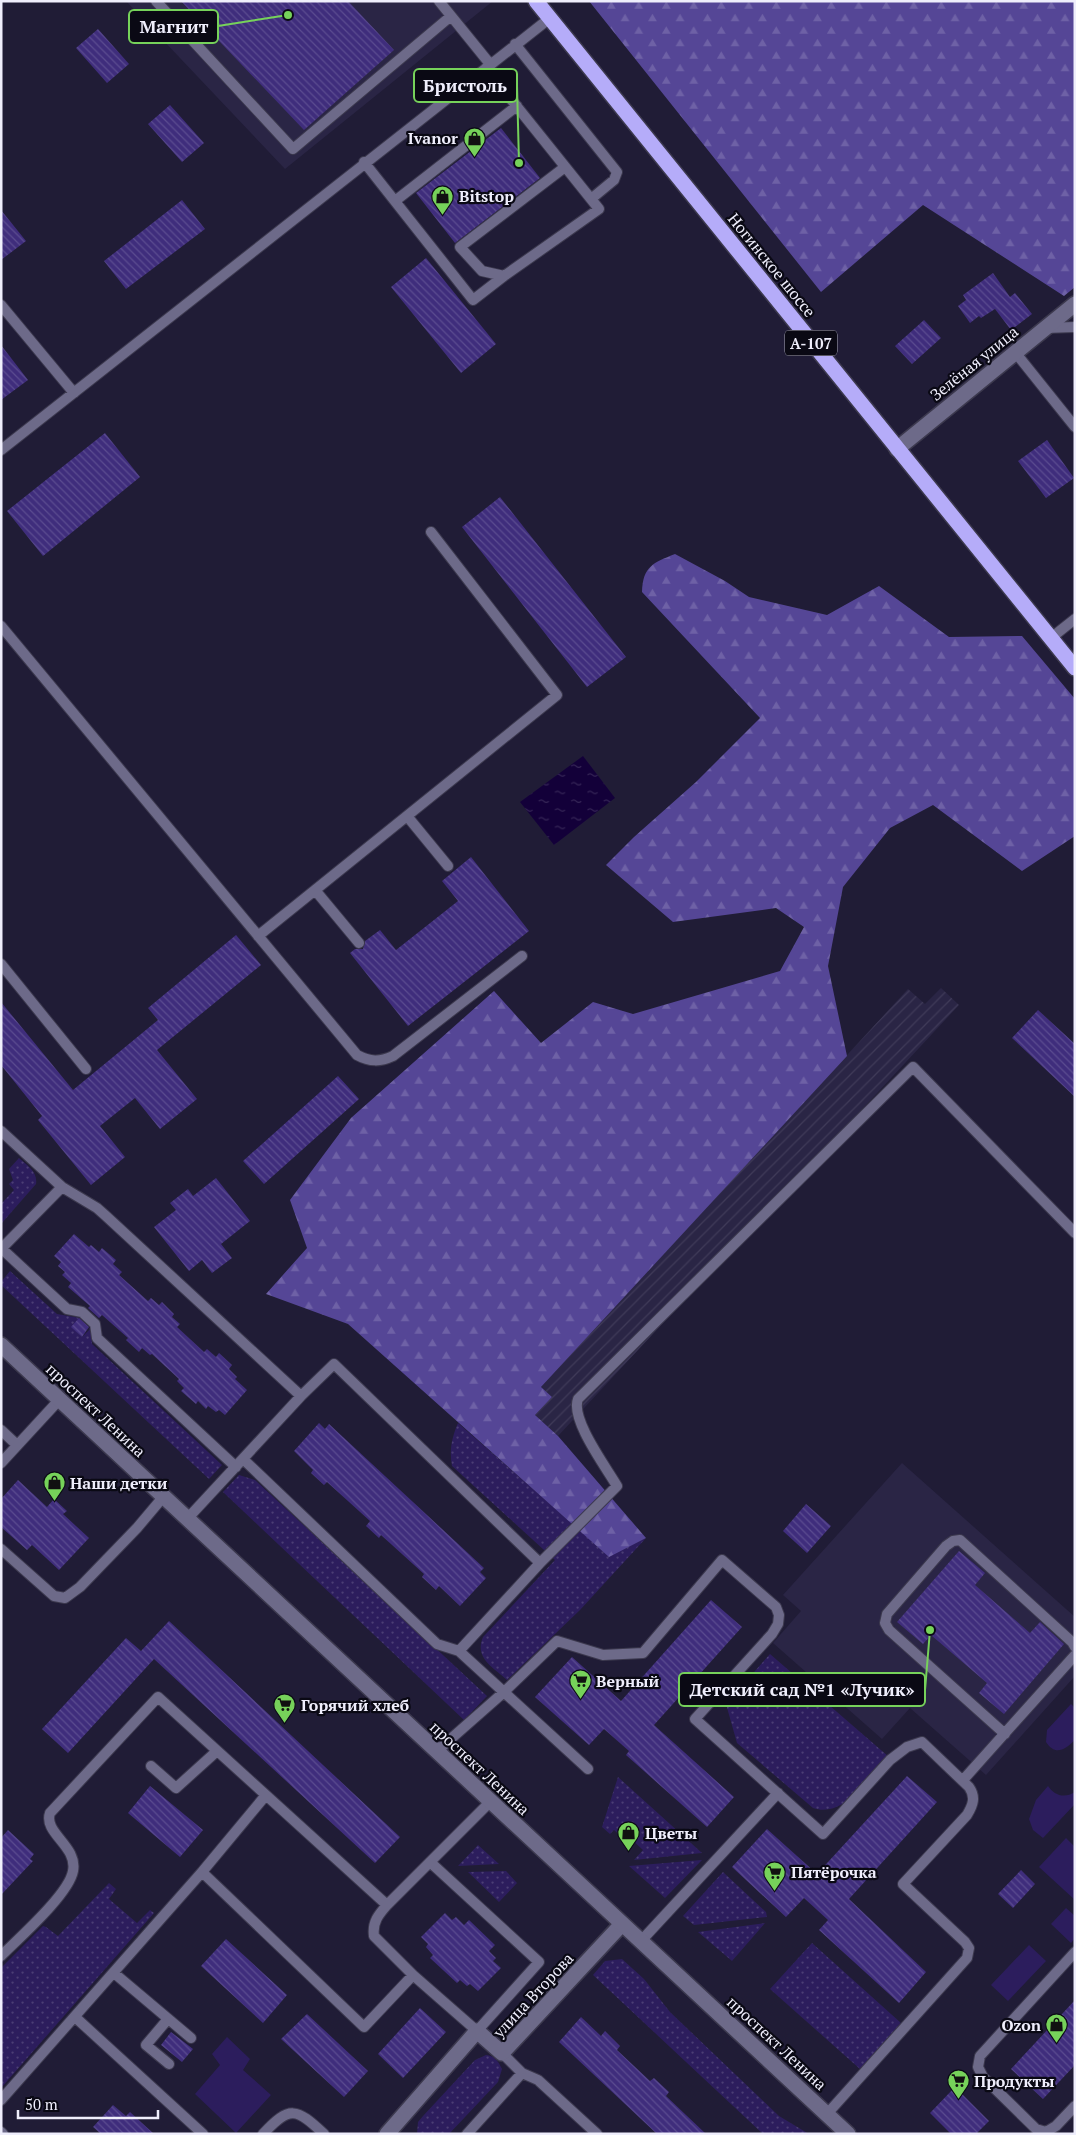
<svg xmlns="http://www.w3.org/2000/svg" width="1076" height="2135" font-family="'PT Serif',serif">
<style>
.built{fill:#2a2545}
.industrial{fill:url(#industrial-furrows)}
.grass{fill:url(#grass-dots)}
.forest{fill:url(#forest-firs)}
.green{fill:#2c1d5d}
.water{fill:url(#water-ripples)}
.building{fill:url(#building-back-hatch)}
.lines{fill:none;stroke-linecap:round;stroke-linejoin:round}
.lane-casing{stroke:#3c394e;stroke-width:12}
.street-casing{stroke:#3c394e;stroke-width:18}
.secondary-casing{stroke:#3c394e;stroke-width:18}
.highway-casing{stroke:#3c394e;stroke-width:18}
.lane{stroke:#6d6a89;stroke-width:10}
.street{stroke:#6d6a89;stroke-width:15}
.secondary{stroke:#6d6a89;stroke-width:15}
.highway{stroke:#b5acf9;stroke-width:15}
.labels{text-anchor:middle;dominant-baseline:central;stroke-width:4.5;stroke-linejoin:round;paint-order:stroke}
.shield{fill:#0a0914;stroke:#aaa9b6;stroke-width:1}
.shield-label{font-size:15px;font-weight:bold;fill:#efeefc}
.poi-label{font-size:16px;font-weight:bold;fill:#efeefc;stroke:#0a0914;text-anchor:start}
.street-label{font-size:16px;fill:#efeefc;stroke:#0a0914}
.leader{fill:none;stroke:#76d25a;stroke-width:2}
.callout-dot{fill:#76d25a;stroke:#0a0914;stroke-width:2}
.callout{fill:#0a0914;stroke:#76d25a;stroke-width:2}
.callout-label{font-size:18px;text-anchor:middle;font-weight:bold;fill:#efeefc}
</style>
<defs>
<pattern id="industrial-furrows" width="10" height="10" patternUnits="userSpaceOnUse" patternTransform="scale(1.25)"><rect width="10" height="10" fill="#2a2545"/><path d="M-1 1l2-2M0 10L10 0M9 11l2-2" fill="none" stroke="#3f3a58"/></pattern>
<pattern id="grass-dots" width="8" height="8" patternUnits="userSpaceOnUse" patternTransform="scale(1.25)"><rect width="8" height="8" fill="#2c1d5d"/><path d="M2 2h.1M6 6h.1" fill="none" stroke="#4b3e75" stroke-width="1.8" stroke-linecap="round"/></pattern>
<pattern id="forest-firs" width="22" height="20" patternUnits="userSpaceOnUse" patternTransform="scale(1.25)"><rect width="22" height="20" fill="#554696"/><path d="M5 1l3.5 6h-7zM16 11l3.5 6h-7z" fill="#6e61a6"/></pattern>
<pattern id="water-ripples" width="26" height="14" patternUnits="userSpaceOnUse" patternTransform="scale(1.25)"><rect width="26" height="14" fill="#130039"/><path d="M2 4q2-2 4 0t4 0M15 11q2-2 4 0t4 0" fill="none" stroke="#362657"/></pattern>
<pattern id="building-back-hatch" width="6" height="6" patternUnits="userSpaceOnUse" patternTransform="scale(1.25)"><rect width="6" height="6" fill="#3f2d7c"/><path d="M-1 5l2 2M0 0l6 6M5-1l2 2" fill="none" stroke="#5b4c90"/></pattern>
</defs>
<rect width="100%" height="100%" fill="#201c36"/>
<path class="built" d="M126,1H493L285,169Z
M902,1463L1075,1617V1676L986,1775L910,1708L882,1739L773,1643L801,1611L783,1595Z"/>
<path class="industrial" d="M941,988L959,1005L558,1436L535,1415L552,1397L541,1387L908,989L925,1004Z"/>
<path class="grass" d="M19,1158C27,1165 38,1172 36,1184L1,1224V1204L14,1190L9,1184L13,1180L9,1169Z
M10,1271L57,1314L80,1318L72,1327L82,1337L91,1328L92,1344L222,1465L209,1479L1,1285V1282Z
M458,1423L609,1556L646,1538L580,1610L507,1680C493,1667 474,1658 483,1637L555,1560L452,1466C449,1450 452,1437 458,1423Z
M239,1475L255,1480L487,1696L464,1720L223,1492Z
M770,1654L889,1757C870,1777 844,1819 813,1808L737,1743L726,1704Z
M618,1777L702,1853L634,1860L643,1850L628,1836L624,1839L614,1830L610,1834L602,1827Z
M478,1845L499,1864L458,1866Z
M702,1860L665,1898L629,1866Z
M506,1871L517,1883L499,1902L468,1872Z
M723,1872L766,1912L767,1917L694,1925L683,1916Z
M109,1883L116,1889L109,1899L137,1923L150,1910L154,1913L1,2088V1968L43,1926L46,1927L58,1936Z
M765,1923L732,1961L698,1932Z
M812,1943L901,2023L860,2069L770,1989Z
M622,1959L644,1979L670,2012L779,2116L809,2134H763L593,1975L605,1961Z
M486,2055C495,2056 498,2061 502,2069L498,2082L449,2134H417L418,2122L423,2116L475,2060Z"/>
<path class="forest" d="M589,1H1075V287L1064,296L923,205L821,292Z
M675,554L725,581L749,597L827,615L879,586L949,637L1022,636L1075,699V836L1022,871L933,805L890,828L843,887L828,966L847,1056L541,1387L552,1397L535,1415L558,1436L646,1538L609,1557L348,1324L266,1294L307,1248L290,1200L351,1118L494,991L541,1043L593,1002L633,1014L780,971L804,927L776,908L673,922L606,865L634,837L696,782L760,718L642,592C643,566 653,563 675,554Z"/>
<path class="green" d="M1071,1704L1075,1708V1740C1065,1750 1055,1756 1046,1742L1047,1730Z
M1048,1786C1054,1795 1064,1799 1075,1792V1804L1043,1838L1033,1830L1029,1819L1036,1800Z
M1066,1838L1075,1847V1900L1039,1867Z
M1066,1908L1075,1916V1938L1071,1943L1051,1924Z
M1029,1945L1046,1961L1008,2001L991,1985Z
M227,2037L250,2059L243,2070L271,2095L236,2133L195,2094L220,2065L212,2054Z"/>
<path class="water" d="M583,756L615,798L554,845L520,802Z"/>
<path class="building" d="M181,1H348L394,50L304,130Z
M98,29L129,64L107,83L76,48Z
M170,105L204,143L182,162L148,124Z
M501,128L540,178L455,243L416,193Z
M182,200L205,229L126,289L104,261Z
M1,210L26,241L1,260Z
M426,258L496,344L461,373L391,287Z
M993,273L1010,297L1015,293L1032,314L1011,330L995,309L981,318L979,316L970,323L958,306L966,300L963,295Z
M924,320L941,338L912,364L895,346Z
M1,345L28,380L1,400Z
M105,433L140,477L43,556L7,511Z
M1047,440L1074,478L1046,498L1018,461Z
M500,497L626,657L587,687L462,527Z
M471,857L529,931L408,1026L350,953L355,949H363L365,941L380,930L396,950L458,901L442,881Z
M236,935L261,965L157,1050L197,1099L160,1129L135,1098L100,1126L125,1157L91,1185L38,1120L42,1116L1,1065V1002L73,1090L158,1020L148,1008Z
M1038,1010L1075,1044V1097L1012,1038Z
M338,1076L359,1099L264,1184L243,1161Z
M216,1178L250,1221L221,1244L232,1258L212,1273L202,1260L189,1271L154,1227L176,1210L170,1203L188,1189L193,1196Z
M74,1234L89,1247L91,1245L99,1252L102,1248L116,1260L113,1264L122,1272L119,1275L148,1301L151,1298L159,1305L162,1302L174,1314L172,1317L180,1324L177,1327L204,1352L207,1349L216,1357L219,1353L232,1365L229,1369L237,1377L235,1379L247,1390L225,1415L219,1410L216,1412L208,1406L206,1409L198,1401L196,1404L181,1391L184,1388L177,1381L179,1379L152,1354L150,1355L142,1348L139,1352L126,1340L128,1338L102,1315L99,1318L88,1308L90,1306L68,1287L71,1283L62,1275L65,1272L58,1266L61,1262L54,1256Z
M79,1318L89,1327L82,1337L71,1327Z
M319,1423L325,1429L329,1424L484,1568L480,1572L486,1578L460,1606L439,1586L436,1590L422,1577L424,1574L381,1535L379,1538L366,1526L370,1521L327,1482L324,1485L311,1473L313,1470L294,1451Z
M18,1480L47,1507L54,1499L67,1511L63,1514L89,1538L59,1570L32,1545L27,1550L1,1527V1499Z
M806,1504L831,1526L807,1553L783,1531Z
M959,1551L985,1573L975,1585L1030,1633L1040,1622L1064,1644L1004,1714L979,1693L987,1683L931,1635L923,1644L897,1622Z
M711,1600L742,1627L654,1725L734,1797L707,1827L626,1755L629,1751L604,1729L589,1745L535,1697L572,1657L621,1701Z
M169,1621L400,1837L375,1863L154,1659L68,1753L42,1729L126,1638L141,1651Z
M907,1776L937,1802L849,1899L926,1972L899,2003L819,1930L828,1920L804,1898L786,1917L732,1867L767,1829L817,1874Z
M150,1786L203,1830L180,1857L128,1813Z
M8,1830L34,1854L30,1859L33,1861L1,1895V1838Z
M1021,1870L1035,1884L1013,1908L998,1894Z
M445,1913L452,1920L456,1917L464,1925L469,1920L495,1945L489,1951L496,1958L493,1961L501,1968L478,1991L470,1984L467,1986L460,1980L457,1983L430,1958L433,1955L426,1947L428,1944L421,1937Z
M226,1939L287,1995L263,2023L201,1966Z
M1075,2000V2065L1043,2099L1011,2069Z
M420,2008L446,2032L403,2078L378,2054Z
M307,2014L368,2071L344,2097L281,2039Z
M581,2017L601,2036L605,2031L620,2046L617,2050L650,2081L654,2078L669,2092L666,2096L706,2134H657L559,2042Z
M171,2032L193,2049L182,2062L161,2045Z
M955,2087L989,2121L976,2134H951L930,2113Z
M113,2105L126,2116L130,2112L154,2134H101L93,2127Z"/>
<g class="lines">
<defs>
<path id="lane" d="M156,1L293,149L451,16
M439,1L490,64
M515,44L617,172L614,180L591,199
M486,68L599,209L504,276L482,271L460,247L565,167
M364,162L473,300L504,276
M395,201L517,106
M1,305L74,393
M1045,328L1075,327
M1015,352L1075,427
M1,450L550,18
M1,626L357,1055C370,1062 380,1062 393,1056L522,956
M1051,638L1075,619
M407,816L448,866
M315,890L359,943
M258,936L557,695L431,532
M1,964L86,1069
M1,1131L62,1187L1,1249
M62,1187L97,1208L106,1216L301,1396
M2,1249L67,1309L82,1312L95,1324L97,1338L236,1467
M1,1430L17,1445
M243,1459L437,1644L459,1651
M1,1463L60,1399
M188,1518L301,1396L334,1364L540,1563L459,1651L588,1769
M1,1549L54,1596L65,1598L80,1587L137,1528L164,1496
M540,1563L617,1486C606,1467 570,1419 578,1399L913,1067L1075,1233
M1005,1734L889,1630L885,1623L887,1614L946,1546L953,1541L960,1540L1072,1642L1075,1647
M437,1751L504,1692L557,1641L603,1655L643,1653L722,1560L776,1607L779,1615L778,1624L772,1634L695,1719L823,1834L890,1760L907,1747L922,1742L969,1787C976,1797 973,1805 967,1815L903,1884L965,1942L969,1948L967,1958L827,2114
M151,1766L176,1788L217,1751
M963,1780L1075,1655
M202,1872L364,2027L413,1975
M387,1905C379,1914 372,1922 374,1936L413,1975L477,2031L539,1962L430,1862
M641,1941L778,1793
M1075,1952L980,2056L978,2067L983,2077L1036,2129L1046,2132L1056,2126L1075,2106
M1,1956C19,1938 69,1894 73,1871C78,1846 43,1833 50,1813L158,1697L387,1905L491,1801
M114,1973L191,2038
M75,2017L203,2134
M168,2019L146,2045L169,2064
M502,2053L522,2073L538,2080L597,2134
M1,2100L202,1872L266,1795
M1,2132L3,2134
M263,2134C290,2105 296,2108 324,2134
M467,2134L522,2073"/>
<path id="street" d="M897,449L1075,304
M387,2134L477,2031L502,2053L622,1924"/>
<path id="secondary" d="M1,1345L848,2134"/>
<path id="highway" d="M536,1L1075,668"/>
</defs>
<use href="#lane" class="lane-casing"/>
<use href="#street" class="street-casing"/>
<use href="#secondary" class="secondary-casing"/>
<use href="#highway" class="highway-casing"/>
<use href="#lane" class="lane"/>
<use href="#street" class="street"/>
<use href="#secondary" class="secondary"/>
<use href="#highway" class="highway"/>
</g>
<defs>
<symbol id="shop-pin" viewBox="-11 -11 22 30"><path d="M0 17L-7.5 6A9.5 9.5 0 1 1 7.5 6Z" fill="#76d25a" stroke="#0a0914"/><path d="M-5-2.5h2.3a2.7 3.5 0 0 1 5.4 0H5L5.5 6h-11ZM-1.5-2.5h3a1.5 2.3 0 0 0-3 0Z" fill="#111"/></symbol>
<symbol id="supermarket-pin" viewBox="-11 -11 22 30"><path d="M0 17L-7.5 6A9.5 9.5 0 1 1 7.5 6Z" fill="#76d25a" stroke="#0a0914"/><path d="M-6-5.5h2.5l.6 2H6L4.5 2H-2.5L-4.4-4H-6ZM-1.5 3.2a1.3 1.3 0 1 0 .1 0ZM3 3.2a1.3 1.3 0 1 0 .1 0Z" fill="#111"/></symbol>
</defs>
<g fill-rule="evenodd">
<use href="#shop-pin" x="462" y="126" width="25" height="34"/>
<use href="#shop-pin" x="430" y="184" width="25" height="34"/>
<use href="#shop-pin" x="42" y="1470" width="25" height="34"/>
<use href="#supermarket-pin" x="568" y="1668" width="25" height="34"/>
<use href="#supermarket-pin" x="272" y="1692" width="25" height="34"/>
<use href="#shop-pin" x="616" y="1820" width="25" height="34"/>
<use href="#supermarket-pin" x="762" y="1860" width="25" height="34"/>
<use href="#shop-pin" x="1044" y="2012" width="25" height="34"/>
<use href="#supermarket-pin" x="946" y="2068" width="25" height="34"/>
</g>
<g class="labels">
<rect class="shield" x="785" y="330.5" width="52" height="25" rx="4"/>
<g class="shield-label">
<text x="811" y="343">А-107</text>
</g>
<g class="poi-label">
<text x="458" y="138" text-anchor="end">Ivanor</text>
<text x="459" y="196">Bitstop</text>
<text x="70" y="1483">Наши детки</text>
<text x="596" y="1681">Верный</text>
<text x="301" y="1705">Горячий хлеб</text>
<text x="645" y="1833">Цветы</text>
<text x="791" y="1872">Пятёрочка</text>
<text x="1041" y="2025" text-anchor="end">Ozon</text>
<text x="974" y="2081">Продукты</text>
</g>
<g class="street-label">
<text transform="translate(772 265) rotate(51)">Ногинское шоссе</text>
<text transform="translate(974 363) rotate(-39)">Зелёная улица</text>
<text transform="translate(96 1410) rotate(43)">проспект Ленина</text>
<text transform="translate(480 1768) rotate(43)">проспект Ленина</text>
<text transform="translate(533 1995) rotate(-47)">улица Второва</text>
<text transform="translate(777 2043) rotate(43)">проспект Ленина</text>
</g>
</g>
<path class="leader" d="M288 15L218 26M519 163L517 86M930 1630L925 1690"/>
<g class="callout-dot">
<circle cx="288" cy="15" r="5"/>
<circle cx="519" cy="163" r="5"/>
<circle cx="930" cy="1630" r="5"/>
</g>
<g class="callout">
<rect x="129" y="10" width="89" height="33" rx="5"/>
<rect x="414" y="69" width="103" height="33" rx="5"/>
<rect x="679" y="1673" width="246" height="33" rx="5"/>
</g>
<g class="callout-label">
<text x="174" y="33">Магнит</text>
<text x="465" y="92">Бристоль</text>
<text x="802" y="1696">Детский сад №1 «Лучик»</text>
</g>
<rect width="1076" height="2135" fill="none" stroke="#efeefc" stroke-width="5"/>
<path d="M18 2110v8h140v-8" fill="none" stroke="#efeefc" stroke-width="2.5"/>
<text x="25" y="2110" font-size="15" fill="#efeefc" stroke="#0a0914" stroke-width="4" paint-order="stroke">50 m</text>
</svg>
